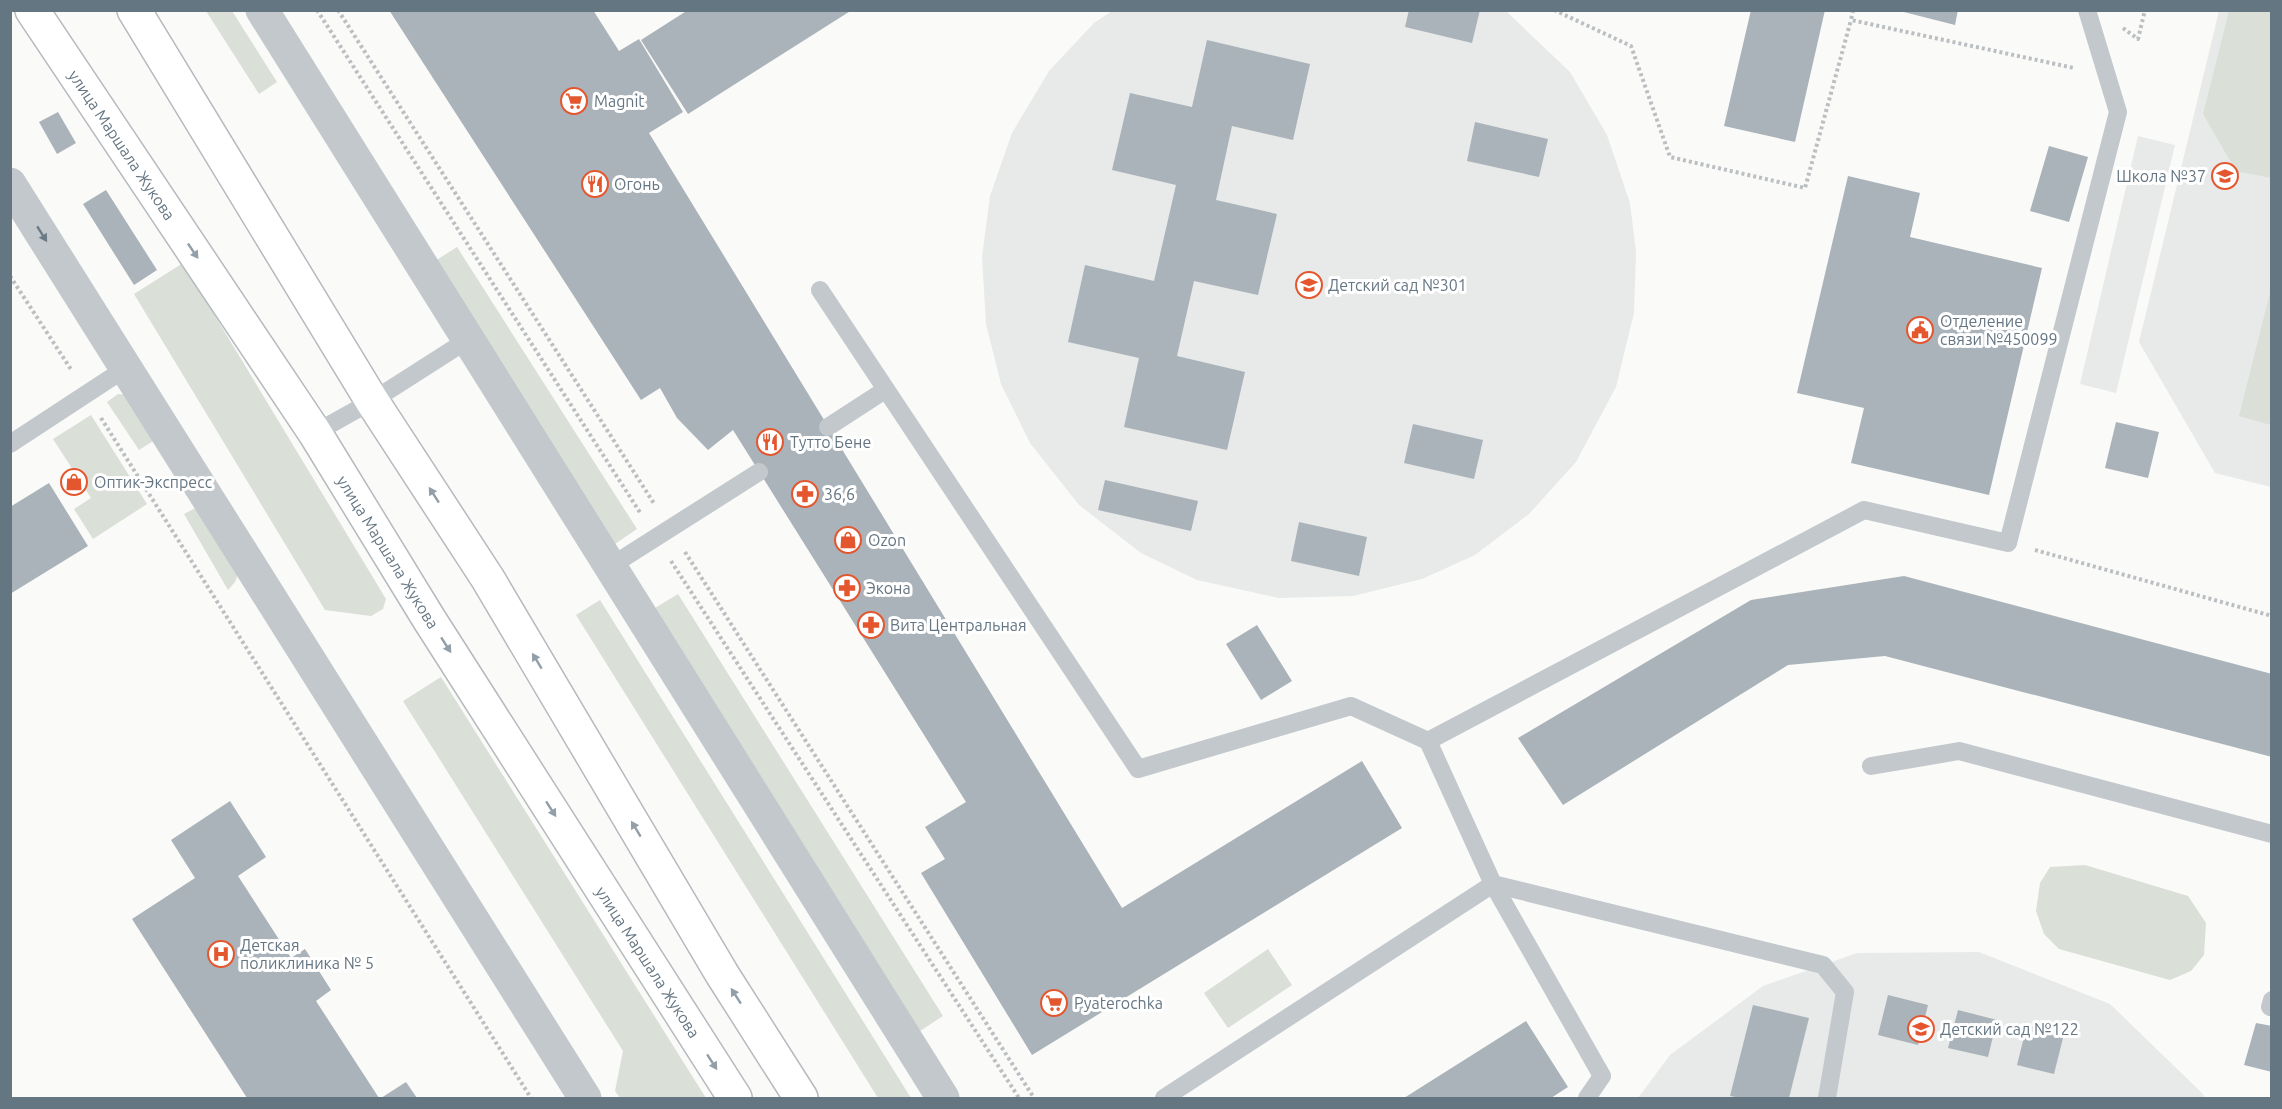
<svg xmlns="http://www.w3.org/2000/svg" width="2282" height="1109" font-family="Ubuntu,sans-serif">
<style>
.built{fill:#e8e9e9}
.green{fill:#dadfd7}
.building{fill:#aab3b9}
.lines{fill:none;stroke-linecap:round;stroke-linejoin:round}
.primary-casing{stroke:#b5babe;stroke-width:36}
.path{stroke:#bbbfc2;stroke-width:4;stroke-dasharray:3 3;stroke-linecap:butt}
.service{stroke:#c3c8cc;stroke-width:18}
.minor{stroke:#c3c8cc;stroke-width:33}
.primary{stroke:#fff;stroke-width:33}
.oneway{fill:#6a7a87}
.oneway2{fill:#939fa8}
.labels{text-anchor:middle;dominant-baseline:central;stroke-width:6;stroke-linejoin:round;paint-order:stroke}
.poi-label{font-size:16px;fill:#657683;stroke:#fff;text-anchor:start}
.street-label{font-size:16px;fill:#657683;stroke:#fff}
</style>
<rect width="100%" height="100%" fill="#fafaf8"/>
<path class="built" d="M1112,11H1506L1570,72L1607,135L1630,203L1636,252L1634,313L1616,387L1576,462L1529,514L1475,555L1422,579L1353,596L1279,598L1197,580L1141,553L1079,505L1030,443L1001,384L986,324L982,257L990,196L1012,133L1049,71L1094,23Z
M2219,11H2271V487L2215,473L2139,342Z
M2138,136L2175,145L2116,393L2080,384Z
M1979,952L2110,1004L2202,1093L2205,1098H1638L1670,1055L1763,986L1857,953Z"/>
<path class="green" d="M206,11H232L277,82L259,94Z
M2229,11H2271V178L2236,171L2203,114Z
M457,247L637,529L615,544L435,261Z
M183,263L386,599L383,609L371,616L325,610L134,294Z
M2271,289L2272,425H2271L2239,416Z
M118,394L130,395L158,438L139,450L107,402Z
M91,415L147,504L93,539L74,509L91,498L53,439Z
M203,504L240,569L235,582L228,590L184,514Z
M678,594L943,1016L920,1031L655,608Z
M600,600L911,1098H878L576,615Z
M441,677L706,1098H620L615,1091L623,1051L403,701Z
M2085,865L2188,896L2206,923L2204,955L2191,971L2170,980L2059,949L2044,934L2036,911L2040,883L2050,867Z
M1268,949L1292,985L1228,1028L1204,993Z"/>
<path class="building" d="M389,10H593L619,51L639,39L683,112L649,133L1122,908L1362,761L1402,828L1032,1055L921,873L945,859L925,827L966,802L733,430L708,450L677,418L660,388L641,400Z
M688,10H852L688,114L641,40Z
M1409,10H1480L1472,43L1405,27Z
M1751,10H1825L1795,142L1724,126Z
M1896,10H1958L1955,25Z
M1207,40L1310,64L1293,140L1232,126L1216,200L1277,214L1258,295L1194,281L1177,356L1245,372L1227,450L1124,427L1139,358L1068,342L1085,265L1154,281L1176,185L1112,170L1130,93L1192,107Z
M58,112L76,143L57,154L39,122Z
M1475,122L1548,139L1539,177L1467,161Z
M2049,146L2088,157L2069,222L2030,211Z
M1848,176L1920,193L1910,237L2042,268L1989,495L1851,463L1864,408L1797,393Z
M106,190L157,270L134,285L83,204Z
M2116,422L2159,432L2148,478L2105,468Z
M1413,424L1483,440L1474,479L1404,463Z
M1105,480L1198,501L1191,531L1098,510Z
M49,483L88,546L10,594V507Z
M1299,522L1367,537L1359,576L1291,561Z
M1904,576L2272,674V757L1885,656L1788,665L1563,805L1518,738L1751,600Z
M1257,625L1292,681L1261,700L1226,644Z
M230,801L266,857L238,876L291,958L305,949L331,990L316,1001L379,1098H247L132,919L195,878L171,840Z
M1888,995L1928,1005L1918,1045L1878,1035Z
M1753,1005L1809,1018L1789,1098H1742L1730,1096Z
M1958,1010L1997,1020L1988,1057L1948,1048Z
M1526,1021L1568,1087L1551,1098H1404Z
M2256,1023L2272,1026V1072L2244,1065Z
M2027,1025L2064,1034L2054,1074L2017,1065Z
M406,1082L417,1098H381Z"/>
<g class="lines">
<defs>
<path id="primary" d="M32,10L315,433L429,619L735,1098
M134,10L372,401L488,579L722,974L801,1098"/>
</defs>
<use href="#primary" class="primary-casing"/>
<path class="path" d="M317,10L641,514
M338,10L655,505
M1554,10L1631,46L1670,157L1805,188L1851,20
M1853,10L1851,20L2074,68
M2123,28L2138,39L2145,10
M10,276L72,371
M101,418L531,1098
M2035,550L2272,616
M685,552L1034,1098
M671,561L1019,1098"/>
<path class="service" d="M820,290L1138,769L1351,706L1428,741L1493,884L1823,965L1845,992L1827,1098
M828,427L885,390
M315,433L372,401L469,339
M10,444L126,368
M611,566L759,472
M1428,741L1864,510L2008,543L2118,112L2087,10
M1871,766L1959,751L2272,834
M2270,1007L2272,1000
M1164,1098L1493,884L1602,1076L1587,1098"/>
<path class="minor" d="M262,10L943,1098
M10,184L585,1098"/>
<use href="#primary" class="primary"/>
</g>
<defs><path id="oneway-solid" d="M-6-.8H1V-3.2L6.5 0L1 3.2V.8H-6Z" transform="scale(1.5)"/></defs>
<use class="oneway" href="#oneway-solid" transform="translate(42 234) rotate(58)"/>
<g class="oneway2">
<use href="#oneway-solid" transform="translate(193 251) rotate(56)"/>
<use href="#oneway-solid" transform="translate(434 495) rotate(-123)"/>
<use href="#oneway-solid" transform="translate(446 645) rotate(57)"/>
<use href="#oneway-solid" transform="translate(537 661) rotate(-121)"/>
<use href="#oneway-solid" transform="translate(551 809) rotate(57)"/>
<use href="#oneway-solid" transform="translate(636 829) rotate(-121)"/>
<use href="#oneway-solid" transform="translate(736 996) rotate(-123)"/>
<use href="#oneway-solid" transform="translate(712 1062) rotate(57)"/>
</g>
<defs>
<symbol id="supermarket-ring" viewBox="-11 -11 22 22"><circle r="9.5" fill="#fff" stroke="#e4572e" stroke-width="1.5"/><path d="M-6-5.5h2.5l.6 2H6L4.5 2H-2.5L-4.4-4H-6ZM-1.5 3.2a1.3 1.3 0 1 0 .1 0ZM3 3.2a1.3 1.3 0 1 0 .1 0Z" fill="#e4572e"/></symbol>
<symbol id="school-ring" viewBox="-11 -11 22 22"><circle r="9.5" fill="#fff" stroke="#e4572e" stroke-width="1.5"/><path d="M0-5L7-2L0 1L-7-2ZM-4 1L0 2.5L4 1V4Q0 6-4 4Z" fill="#e4572e"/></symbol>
<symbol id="restaurant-ring" viewBox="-11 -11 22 22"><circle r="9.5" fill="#fff" stroke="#e4572e" stroke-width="1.5"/><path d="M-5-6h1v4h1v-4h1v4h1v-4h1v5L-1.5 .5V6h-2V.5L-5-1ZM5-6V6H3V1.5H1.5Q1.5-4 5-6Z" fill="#e4572e"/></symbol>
<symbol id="civic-ring" viewBox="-11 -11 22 22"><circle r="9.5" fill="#fff" stroke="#e4572e" stroke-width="1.5"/><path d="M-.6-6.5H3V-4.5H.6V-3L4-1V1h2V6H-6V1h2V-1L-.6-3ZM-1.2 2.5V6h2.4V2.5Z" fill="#e4572e"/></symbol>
<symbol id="shop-ring" viewBox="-11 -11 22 22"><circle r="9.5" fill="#fff" stroke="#e4572e" stroke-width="1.5"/><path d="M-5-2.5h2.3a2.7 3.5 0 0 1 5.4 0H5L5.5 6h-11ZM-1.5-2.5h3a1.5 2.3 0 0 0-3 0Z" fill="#e4572e"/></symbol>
<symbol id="pharmacy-ring" viewBox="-11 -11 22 22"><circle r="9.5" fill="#fff" stroke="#e4572e" stroke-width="1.5"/><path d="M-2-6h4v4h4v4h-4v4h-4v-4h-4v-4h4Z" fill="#e4572e"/></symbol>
<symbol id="hospital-ring" viewBox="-11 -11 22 22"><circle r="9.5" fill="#fff" stroke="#e4572e" stroke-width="1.5"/><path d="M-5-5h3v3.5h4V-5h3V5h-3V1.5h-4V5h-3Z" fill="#e4572e"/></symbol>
</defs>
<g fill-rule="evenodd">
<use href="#supermarket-ring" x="559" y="86" width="30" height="30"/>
<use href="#school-ring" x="2210" y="161" width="30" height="30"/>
<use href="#restaurant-ring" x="580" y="169" width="30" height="30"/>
<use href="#school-ring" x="1294" y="270" width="30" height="30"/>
<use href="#civic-ring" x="1905" y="315" width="30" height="30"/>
<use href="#restaurant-ring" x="755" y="427" width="30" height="30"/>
<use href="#shop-ring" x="59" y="467" width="30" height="30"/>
<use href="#pharmacy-ring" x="790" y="479" width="30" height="30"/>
<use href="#shop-ring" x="833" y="525" width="30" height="30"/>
<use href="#pharmacy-ring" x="832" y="573" width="30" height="30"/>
<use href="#pharmacy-ring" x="856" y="610" width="30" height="30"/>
<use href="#hospital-ring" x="206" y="939" width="30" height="30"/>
<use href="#supermarket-ring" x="1039" y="988" width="30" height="30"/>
<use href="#school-ring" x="1906" y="1014" width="30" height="30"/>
</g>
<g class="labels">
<g class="poi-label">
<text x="594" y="101">Magnit</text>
<text x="2206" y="176" text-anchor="end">Школа №37</text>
<text x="614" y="184">Огонь</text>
<text x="1328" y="285">Детский сад №301</text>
<text x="1940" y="321">Отделение<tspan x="1940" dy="18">связи №450099</tspan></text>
<text x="790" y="442">Тутто Бене</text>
<text x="94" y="482">Оптик-Экспресс</text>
<text x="824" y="494">36,6</text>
<text x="868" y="540">Ozon</text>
<text x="866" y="588">Экона</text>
<text x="890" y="625">Вита Центральная</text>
<text x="240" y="945">Детская<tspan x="240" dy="18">поликлиника № 5</tspan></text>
<text x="1074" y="1003">Pyaterochka</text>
<text x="1940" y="1029">Детский сад №122</text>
</g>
<g class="street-label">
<text transform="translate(122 145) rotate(56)">улица Маршала Жукова</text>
<text transform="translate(388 552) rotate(58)">улица Маршала Жукова</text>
<text transform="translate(648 962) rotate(57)">улица Маршала Жукова</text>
</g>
</g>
<rect width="2282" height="1109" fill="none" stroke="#657683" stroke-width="24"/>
</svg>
